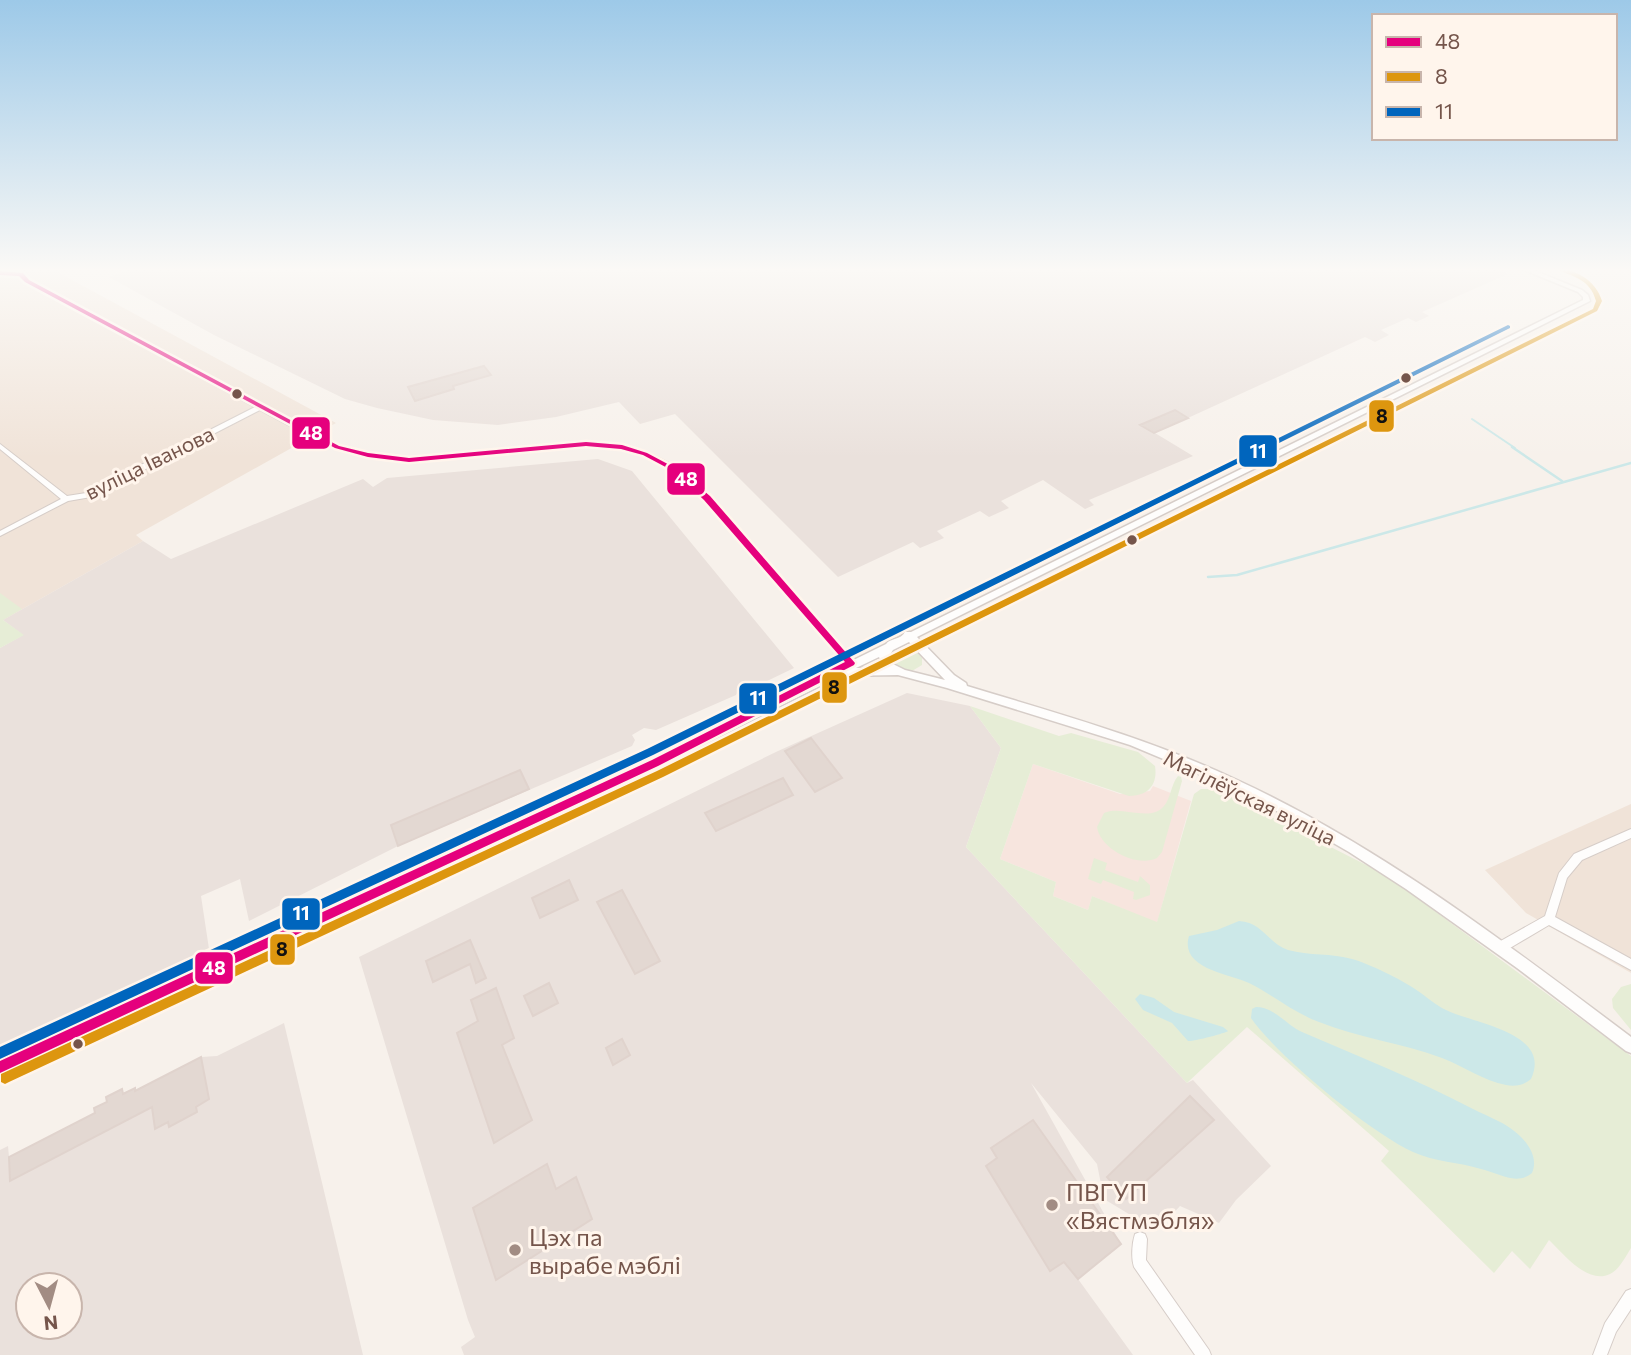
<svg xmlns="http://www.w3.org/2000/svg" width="1631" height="1355" font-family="Commissioner,sans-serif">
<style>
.residential{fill:#f0e3d8}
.commercial{fill:#f7e5de}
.industrial{fill:#eae1dc;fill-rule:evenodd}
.green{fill:#e6edd6}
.water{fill:#cce8e8}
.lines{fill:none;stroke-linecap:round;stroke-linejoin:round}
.stream-far1{stroke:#cce8e8;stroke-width:2}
.stream{stroke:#cce8e8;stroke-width:2.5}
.building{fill:#e3d8d2;stroke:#e0d3cd;stroke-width:2}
.minor-casing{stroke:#d6cdc8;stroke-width:2}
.tertiary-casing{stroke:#d6cdc8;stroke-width:3}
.minor{fill:#fefdfc;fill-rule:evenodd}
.tertiary{fill:#fefdfc;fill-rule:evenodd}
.bus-1-casing{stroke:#fff5ec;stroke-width:5}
.bus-2-casing{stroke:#fff5ec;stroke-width:5}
.bus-3-casing{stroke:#fff5ec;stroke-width:5}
.bus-1{fill:#e5007d;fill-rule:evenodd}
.bus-2{fill:#dd960f;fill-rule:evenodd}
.bus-3{fill:#0065bd;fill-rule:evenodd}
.bus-dot{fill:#75554b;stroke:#fff5ec;stroke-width:2.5}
.poi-dot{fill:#a28c83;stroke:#fff5ec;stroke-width:2.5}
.labels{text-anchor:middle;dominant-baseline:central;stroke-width:6;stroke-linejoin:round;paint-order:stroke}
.street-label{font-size:21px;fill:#75554b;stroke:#fff5ec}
.near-poi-label{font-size:24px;fill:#75554b;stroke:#fff5ec;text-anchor:start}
.line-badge{stroke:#fff5ec;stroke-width:2.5}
.badge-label{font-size:19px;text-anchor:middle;font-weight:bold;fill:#fff}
.pale-badge-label{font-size:19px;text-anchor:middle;font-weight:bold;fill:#111}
</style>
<rect width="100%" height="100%" fill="#f7f1eb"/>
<path class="residential" d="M0,268H50L336,423L136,535L143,541L3,620L0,648Z
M1631,804V973L1526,913L1485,870Z"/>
<path class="commercial" d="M1033,764L1120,794L1150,791L1153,786L1191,801L1157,923L1092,896L1088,910L1053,896L1056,882L1000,859Z"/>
<path class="industrial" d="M134,268H1494L1508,274L1422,312L1429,316L1416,322L1408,318L1381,330L1389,335L1375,342L1365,337L1155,433L1193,456L1089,500L1094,505L1085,509L1043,480L1001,501L1009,508L989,517L980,511L937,531L944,538L920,548L913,542L838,577L675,414L640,424L619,402L556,417L498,425L433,420L377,408L345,399L214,335L109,277Z
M598,459L632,471L794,668L759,685L748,683L740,688L736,695L656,730L644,728L632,735L635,740L632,746L398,846L249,921L240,879L201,896L209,949L0,1047V648L23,635L3,620L143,541L171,559L363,479L373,487L387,478Z
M907,693L970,706L1001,748L966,847L1187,1083L1193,1080L1271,1166L1236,1200L1219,1223L1180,1206L1157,1231L1104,1199L1097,1164L1031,1083L1121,1244L1078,1279L1133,1355H464L461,1347L475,1337L468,1320L359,957L778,751Z
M284,1023L363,1355H0V1150L8,1146L9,1157L95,1113L94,1108L107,1102L106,1097L122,1089L123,1093L135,1088L136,1091L201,1057L217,1056ZM28,1285H70V1327H28Z"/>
<path class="green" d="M0,593L22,609L3,620L24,635L0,648Z
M909,650L917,652L922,658V665L912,671L898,667L894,660L897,653Z
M970,706L1059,736L1071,733L1138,752L1155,766C1158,785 1148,796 1129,796L1033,764L1000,859L1056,882L1053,896L1088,910L1092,896L1157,922L1194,794L1201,789H1216L1386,875L1631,1056V1248C1626,1256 1619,1270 1610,1274C1587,1285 1563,1253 1549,1240L1530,1269L1512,1251L1494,1273L1381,1161L1389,1151L1247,1027L1187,1083L966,847L1001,748Z
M1178,776L1181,777L1182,781L1162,852L1157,858C1137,868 1100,849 1097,827L1104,813C1122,805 1150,823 1164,806C1171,798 1171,784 1178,776Z
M1094,858L1107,863L1105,870L1138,882L1140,876L1150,885V895L1136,900L1133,899L1134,892L1103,880L1101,884L1088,879Z
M1631,984V1030L1613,1008L1612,999L1621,987Z"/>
<path class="water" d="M1239,921C1262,922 1268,943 1288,950C1309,956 1332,953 1352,959C1370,964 1400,979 1415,989C1426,996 1435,1005 1446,1010C1471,1023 1553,1032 1531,1079C1524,1085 1515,1087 1506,1085C1484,1081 1463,1066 1442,1058C1402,1043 1359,1038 1319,1022C1294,1013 1273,995 1249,983C1230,974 1179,969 1189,936L1217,930Z
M1140,994L1154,998L1174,1012L1223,1027L1228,1031C1226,1033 1192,1042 1188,1041L1172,1023L1143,1010L1135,999Z
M1256,1007C1275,1007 1286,1025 1302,1032C1360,1057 1418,1080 1473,1109C1489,1117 1507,1123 1520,1136C1530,1146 1538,1159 1532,1173C1516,1186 1499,1173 1481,1169C1459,1162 1435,1162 1413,1152C1370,1132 1278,1057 1251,1018L1252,1009Z"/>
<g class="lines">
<path class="stream-far1" d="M1472,419L1515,448"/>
<path class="stream" d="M1512,447L1562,481
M1208,577L1237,575L1631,463"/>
</g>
<path class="building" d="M484,366L491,375L453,386L454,389L415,401L408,387Z
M1175,410L1188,418L1154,433L1140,425Z
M811,738L842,778L815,792L785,751Z
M520,770L529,789L398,846L391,825Z
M783,778L793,795L716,831L705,813Z
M569,880L578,900L540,918L532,898Z
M622,890L660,961L635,974L597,902Z
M470,940L486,978L476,983L470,964L433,982L426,961Z
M549,983L558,1003L533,1016L524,996Z
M496,988L514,1038L502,1045L532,1120L494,1143L457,1033L478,1021L471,1000Z
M622,1039L630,1055L613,1065L606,1048Z
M201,1057L209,1099L196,1107L197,1112L169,1127L168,1122L155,1129L152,1107L10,1181L9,1157L95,1113L94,1108L107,1102L106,1097L122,1089L123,1094L135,1088V1091Z
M1190,1096L1214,1120L1126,1199L1107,1177Z
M1033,1120L1121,1244L1078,1279L1064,1262L1050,1271L986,1166L997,1158L991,1148Z
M547,1164L556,1189L576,1177L592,1219L496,1280L473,1208Z"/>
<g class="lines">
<defs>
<path id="minor" d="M0,271L23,273L29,280L311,433L339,446L368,453L409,458L586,442L622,445L647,452L669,463L690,478L728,516L855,663L854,665H848C815,627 782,590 750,552C724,521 698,486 663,465C639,451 613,447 586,446L409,462L368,457L335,448L307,435L260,410L91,497L68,501L0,536V531L61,499L0,449V444L67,496L86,493L255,407L25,282L19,276L0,275Z
M1631,829V838L1582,860L1567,878L1555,917L1631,959V970L1549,925L1505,951L1501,952L1497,951L1495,947L1497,943L1545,916L1559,873L1574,854Z
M1140,1232L1145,1234L1147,1239L1146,1260L1209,1350L1211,1355H1195L1134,1267C1131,1258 1132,1243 1135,1234Z
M1631,1289V1309L1616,1332L1607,1355H1593L1605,1323L1626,1291Z"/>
<path id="tertiary" d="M1519,268H1528L1582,290L1588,295L1590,301L917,637L954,675L966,683L967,686C1059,714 1150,739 1237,780C1380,846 1506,943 1631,1037V1053L1626,1051L1517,968L1406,889L1349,852L1290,818L1230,787L1130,745L947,688L898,675L840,676L659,766L0,1074V1060L651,760L886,644C890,638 901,640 905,632H911L1583,300V297L1578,292ZM909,642L945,680L905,670L891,663L889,656L893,650ZM879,657L884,668H856Z"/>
</defs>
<use href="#minor" class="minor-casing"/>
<use href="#tertiary" class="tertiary-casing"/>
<use href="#minor" class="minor"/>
<use href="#tertiary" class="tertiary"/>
<defs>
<path id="bus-1" d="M0,271L23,273L29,280L339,446L368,453L409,458L586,442L622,445L647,453L679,470L710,496L855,663L854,665L658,766L0,1073V1061L652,760L845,662L704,500L675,472L643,455L621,449L586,446L409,462L368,457L335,448L25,282L19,276L0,275Z"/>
<path id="bus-2" d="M1554,268C1574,268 1596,280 1602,301L1597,311L663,777L9,1082L5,1084L1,1082V1074L657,771L1593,309L1596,301C1590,278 1572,277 1554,268Z"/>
<path id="bus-3" d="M1508,325L1510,326V328L653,755L0,1059V1047L647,749Z"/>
</defs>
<use href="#bus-1" class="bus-1-casing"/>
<use href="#bus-2" class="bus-2-casing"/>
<use href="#bus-3" class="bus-3-casing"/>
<use href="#bus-1" class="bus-1"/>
<use href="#bus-2" class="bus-2"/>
<use href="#bus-3" class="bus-3"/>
</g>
<linearGradient id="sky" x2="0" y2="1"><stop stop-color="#9dc9e8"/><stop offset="0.59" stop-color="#fbf9f6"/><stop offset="1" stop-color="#fbf9f6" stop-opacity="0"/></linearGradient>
<rect width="1631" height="458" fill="url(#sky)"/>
<g class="bus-dot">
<circle cx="1406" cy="378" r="6"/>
<circle cx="237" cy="394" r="6"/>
<circle cx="1132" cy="540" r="6"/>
<circle cx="78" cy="1044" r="6"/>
</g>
<g class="poi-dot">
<circle cx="1052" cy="1205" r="7"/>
<circle cx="515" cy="1250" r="7"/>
</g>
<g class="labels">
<g class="street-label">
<text transform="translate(149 462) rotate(-26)">вуліца Іванова</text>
<text transform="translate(1250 797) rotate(26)">Магілёўская вуліца</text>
</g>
<g class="near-poi-label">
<text x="1066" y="1191">ПВГУП<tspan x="1066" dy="28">«Вястмэбля»</tspan></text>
<text x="529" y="1236">Цэх па<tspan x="529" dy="28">вырабе мэблі</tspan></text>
</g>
</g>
<g class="line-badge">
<rect x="1368" y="399" width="27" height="34" rx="7" fill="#dd960f"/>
<rect x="291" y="416" width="40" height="34" rx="7" fill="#e5007d"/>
<rect x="1238" y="434" width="40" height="34" rx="7" fill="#0065bd"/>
<rect x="666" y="462" width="40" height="34" rx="7" fill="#e5007d"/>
<rect x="821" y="671" width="27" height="33" rx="7" fill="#dd960f"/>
<rect x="738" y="682" width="40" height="33" rx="7" fill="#0065bd"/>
<rect x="281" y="897" width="40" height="34" rx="7" fill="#0065bd"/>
<rect x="269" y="933" width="27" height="33" rx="7" fill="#dd960f"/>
<rect x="194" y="951" width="40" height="34" rx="7" fill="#e5007d"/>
</g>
<g class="badge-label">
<text x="311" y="440">48</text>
<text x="1258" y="458">11</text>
<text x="686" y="486">48</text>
<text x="758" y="705">11</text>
<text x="301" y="920">11</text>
<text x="214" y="975">48</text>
</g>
<g class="pale-badge-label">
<text x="1382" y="423">8</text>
<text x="834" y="694">8</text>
<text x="282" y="956">8</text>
</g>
<rect x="1372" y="14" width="245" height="126" fill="#fff5ec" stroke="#c8b5ac" stroke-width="2"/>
<rect x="1386" y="37" width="35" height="10" fill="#e5007d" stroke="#c8b5ac" stroke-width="2"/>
<text x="1435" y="49" font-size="21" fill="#75554b">48</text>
<rect x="1386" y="72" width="35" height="10" fill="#dd960f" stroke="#c8b5ac" stroke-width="2"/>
<text x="1435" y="84" font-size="21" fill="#75554b">8</text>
<rect x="1386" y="107" width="35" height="10" fill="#0065bd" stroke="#c8b5ac" stroke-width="2"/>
<text x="1435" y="119" font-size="21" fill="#75554b">11</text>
<g transform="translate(49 1306) rotate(174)"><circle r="33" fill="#fff5ec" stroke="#c8b5ac" stroke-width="2"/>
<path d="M0-5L12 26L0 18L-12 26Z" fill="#a28c83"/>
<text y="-10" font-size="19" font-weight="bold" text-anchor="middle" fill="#75554b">N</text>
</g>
</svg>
